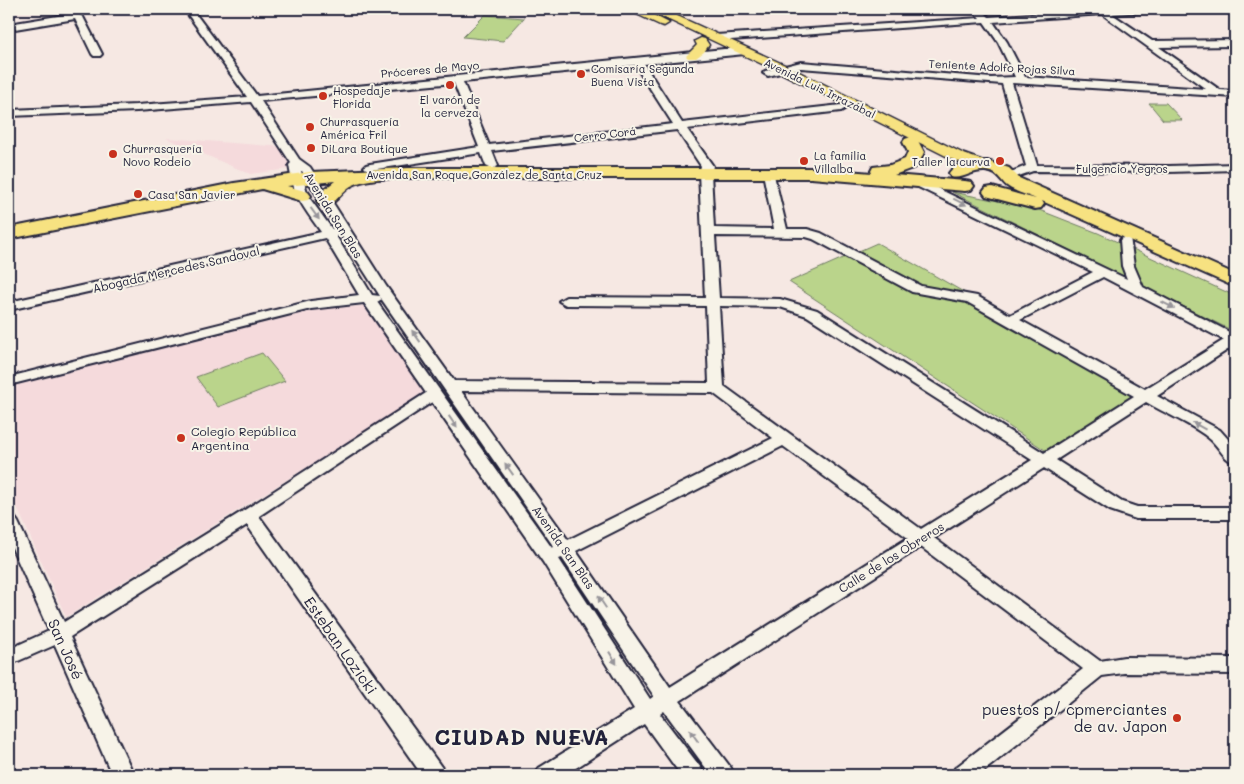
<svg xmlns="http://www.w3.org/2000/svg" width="1244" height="784" font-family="Mali,sans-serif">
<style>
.built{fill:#f5dadc}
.green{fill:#bad48b;stroke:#6e7b63}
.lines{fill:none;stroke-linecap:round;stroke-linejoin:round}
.minor-casing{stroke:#22223b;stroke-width:4}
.major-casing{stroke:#22223b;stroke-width:3}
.highway-casing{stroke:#22223b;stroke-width:4}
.minor{fill:#f7f3e8;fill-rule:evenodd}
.major{fill:#f7e281;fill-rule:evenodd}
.highway{fill:#f7e281;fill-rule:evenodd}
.oneway{fill:#97959a}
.poi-dot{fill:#c8321e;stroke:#f7f3e8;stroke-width:2}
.labels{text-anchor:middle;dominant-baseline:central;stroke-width:4;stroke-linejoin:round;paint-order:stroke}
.far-street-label{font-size:11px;fill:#22223b;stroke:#f7f3e8}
.far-poi-label{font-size:11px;fill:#22223b;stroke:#f7f3e8;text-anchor:start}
.street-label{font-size:12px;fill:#22223b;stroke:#f7f3e8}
.poi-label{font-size:12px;fill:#22223b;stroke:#f7f3e8;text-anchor:start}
.near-street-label{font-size:15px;fill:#22223b;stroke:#f7f3e8}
.near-poi-label{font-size:15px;fill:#22223b;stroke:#f7f3e8;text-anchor:end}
.near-district-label{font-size:21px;font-weight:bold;letter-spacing:1px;fill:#22223b;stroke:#f7f3e8}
</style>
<rect width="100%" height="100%" fill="#f6e8e3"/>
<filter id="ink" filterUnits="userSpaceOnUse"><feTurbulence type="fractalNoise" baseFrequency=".02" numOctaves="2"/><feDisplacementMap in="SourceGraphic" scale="10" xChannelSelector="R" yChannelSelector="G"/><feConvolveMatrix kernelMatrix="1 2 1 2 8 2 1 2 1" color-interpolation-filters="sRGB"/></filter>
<g filter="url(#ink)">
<path class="built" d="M166,138L284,147L297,168L250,174Z
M377,305L436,387L66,617L9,489V387L320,309Z"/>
<path class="green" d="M485,15L524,18L503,41L463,37Z
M1149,103H1166L1182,120H1163Z
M952,192L1034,208L1098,233L1235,296V332Z
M877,243L1142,393L1051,454L789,282Z
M262,353L285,381L218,407L196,377Z"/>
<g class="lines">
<defs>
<path id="minor" d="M184,9H192L257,96L724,49H748L750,51L745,54L644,64L682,123L841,105L846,108L841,111L687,129L713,166L711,173L714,228L774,229L763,173L769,170L773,171L787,229H807L821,233L921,286L977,296L1010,315L1093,272L912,184L910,182L912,180H920L1127,279L1122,266L1120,240L1126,236L1130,237L1134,266L1143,287L1235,335V345L1157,396L1220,430L1235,447V463C1225,461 1219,447 1211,440C1194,425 1166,414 1146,402L1056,460L1122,502L1137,507H1235V519H1136L1110,510L1044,468L934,538L1100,661L1124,657L1235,658V674L1124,673L1102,676L979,775H952L955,768L1083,669L921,547L680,701L731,768L734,775H711L664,711L660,714L701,768L704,775H681L644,724L565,775H536L539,768L634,709L543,562L432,402L259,516L442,768L445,775H422L247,525L70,637L134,775H112L55,645L9,665V649L49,631L9,541V516L15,518L18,522L64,622L243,511L426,393L364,303L311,309L9,385V377L311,301L359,295L325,238L9,310V302L321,232C303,206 294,198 289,165L291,163L251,102L137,111L9,116V110L137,105L247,97ZM635,65L673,124L489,145L463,82ZM454,83L479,147L370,164L366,165L364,167L366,169L370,170L481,153L486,166L492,169L498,166L492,151L677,130L701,166L699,173L705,298L566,297L559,301L566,305L706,306L709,383L454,381L386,286L310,167L299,159L261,101ZM301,171H302L337,228L332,229L308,196ZM341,235L380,296L372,295L336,236ZM715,236L806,237L813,239L912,292L967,302L1134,396L1044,453L817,310L780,299L719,298ZM1103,277L1224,340L1145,389L1020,320ZM380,297L554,547L552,548L377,302L382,299ZM719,306L780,307L807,316L1032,460L921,529L724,386ZM461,391L713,393L773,438L568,540ZM783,446L908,538L670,687L576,551ZM562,558L654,696L650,699L559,559Z
M972,9H981L989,17L1102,9H1149L1145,12L1112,14L1152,41L1235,40V46L1159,47L1220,90L1235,91V97L1012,83L1037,165L1169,166L1235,164V170L1169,172L1033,171L1010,179L1004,176L1006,174L1026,166L1002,84L801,68L768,76L763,73L765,71L801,62L991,78L1015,77L998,42L984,22L716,41L712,38L716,35L980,18ZM1102,14L1206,89L1025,77L1007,42L993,22Z
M76,13L83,17L102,54L100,56H94L92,54L75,19L9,30V24Z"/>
<path id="major" d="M629,9H642L669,23L664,26L660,25L630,11Z
M649,9H662L785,65L964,154L992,164L994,167L987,171L954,160L777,71L650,11Z
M701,38L705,39L709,45L704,52L696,58H688L686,56L697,45L695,41Z"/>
<path id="highway" d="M911,137L917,139L924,152L918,166L894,175L965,181L971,182L974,186L971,190L965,191L811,178H409C389,179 369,177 351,186C339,193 335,208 320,205L317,201L326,188L335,181L287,186L308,192L311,196L308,200L302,201L262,189L9,239V228L234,183L310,172L409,168H811L872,173L871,171L873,167L890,165L905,159L908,152L903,142L905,139Z
M987,161L1009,168L1019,178L1235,274V287L1042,201L1044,204L1041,208L1035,209L986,196L983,192L986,188L992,187L1036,199C1028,195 1015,192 1007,186C999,179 998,172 985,171C972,170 963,180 951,177L949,173C957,161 974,161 987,161Z"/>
</defs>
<use href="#minor" class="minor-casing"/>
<use href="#major" class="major-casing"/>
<use href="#highway" class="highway-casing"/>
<use href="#minor" class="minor"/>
<use href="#major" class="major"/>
<use href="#highway" class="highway"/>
</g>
<defs><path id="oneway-solid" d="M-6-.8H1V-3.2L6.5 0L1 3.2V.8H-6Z" transform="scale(1.25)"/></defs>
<g class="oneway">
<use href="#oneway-solid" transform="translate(960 202) rotate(26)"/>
<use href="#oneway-solid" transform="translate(315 214) rotate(54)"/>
<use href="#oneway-solid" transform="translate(1168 305) rotate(27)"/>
<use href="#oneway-solid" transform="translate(416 336) rotate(-126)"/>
<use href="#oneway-solid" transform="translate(453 422) rotate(55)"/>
<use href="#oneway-solid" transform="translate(1199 426) rotate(-151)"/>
<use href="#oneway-solid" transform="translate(509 469) rotate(-125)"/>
<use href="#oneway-solid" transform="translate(602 602) rotate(-124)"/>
<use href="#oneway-solid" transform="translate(613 658) rotate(58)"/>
<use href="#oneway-solid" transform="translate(694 736) rotate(-126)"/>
</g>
</g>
<g class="poi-dot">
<circle cx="581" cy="74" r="5"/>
<circle cx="450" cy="85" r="5"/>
<circle cx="323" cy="96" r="5"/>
<circle cx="310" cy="127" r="5"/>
<circle cx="311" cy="148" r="5"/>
<circle cx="113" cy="154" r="5"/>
<circle cx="804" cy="161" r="5"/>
<circle cx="1000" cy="161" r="5"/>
<circle cx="138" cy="194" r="5"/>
<circle cx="181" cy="438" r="5"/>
<circle cx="1177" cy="718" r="5"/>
</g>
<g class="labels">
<g class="far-street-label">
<text transform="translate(1002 67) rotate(3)">Teniente Adolfo Rojas Silva</text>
<text transform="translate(430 69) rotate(-5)">Próceres de Mayo</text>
<text transform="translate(820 88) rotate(26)">Avenida Luis Irrazábal</text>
<text transform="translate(605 134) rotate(-7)">Cerro Corá</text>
<text x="1122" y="168">Fulgencio Yegros</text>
<text x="484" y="174">Avenida San Roque González de Santa Cruz</text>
</g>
<g class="far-poi-label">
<text x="591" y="68">Comisaría Segunda<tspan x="591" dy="13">Buena Vista</tspan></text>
<text x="333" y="90">Hospedaje<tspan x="333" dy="13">Florida</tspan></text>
<text x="450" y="99" text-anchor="middle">El varón de<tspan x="450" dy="13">la cerveza</tspan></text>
<text x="320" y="121">Churrasquería<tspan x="320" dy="13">América Fril</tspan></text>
<text x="123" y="148">Churrasquería<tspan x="123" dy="13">Novo Rodeio</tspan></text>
<text x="321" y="148">DiLara Boutique</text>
<text x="814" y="155">La familia<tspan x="814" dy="13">Villalba</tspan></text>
<text x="990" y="161" text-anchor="end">Taller la curva</text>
<text x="148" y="194">Casa San Javier</text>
</g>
<g class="street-label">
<text transform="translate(334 215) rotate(58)">Avenida San Blas</text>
<text transform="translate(176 269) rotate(-13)">Abogada Mercedes Sandoval</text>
<text transform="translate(564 547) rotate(55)">Avenida San Blas</text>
<text transform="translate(891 557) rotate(-32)">Calle de los Obreros</text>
</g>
<g class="poi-label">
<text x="191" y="431">Colegio República<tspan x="191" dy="14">Argentina</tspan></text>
</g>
<g class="near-street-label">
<text transform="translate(341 645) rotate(55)">Esteban Lozicki</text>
<text transform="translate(66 649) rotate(66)">San José</text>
</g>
<g class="near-poi-label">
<text x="1167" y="709">puestos p/ cpmerciantes<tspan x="1167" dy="17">de av. Japon</tspan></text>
</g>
<g class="near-district-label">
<text x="522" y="736">CIUDAD NUEVA</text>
</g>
</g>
<rect width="1244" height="784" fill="none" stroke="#f7f3e8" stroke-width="30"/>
<rect x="15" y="15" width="1214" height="754" fill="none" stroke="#22223b" stroke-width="2" filter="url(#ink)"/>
</svg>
